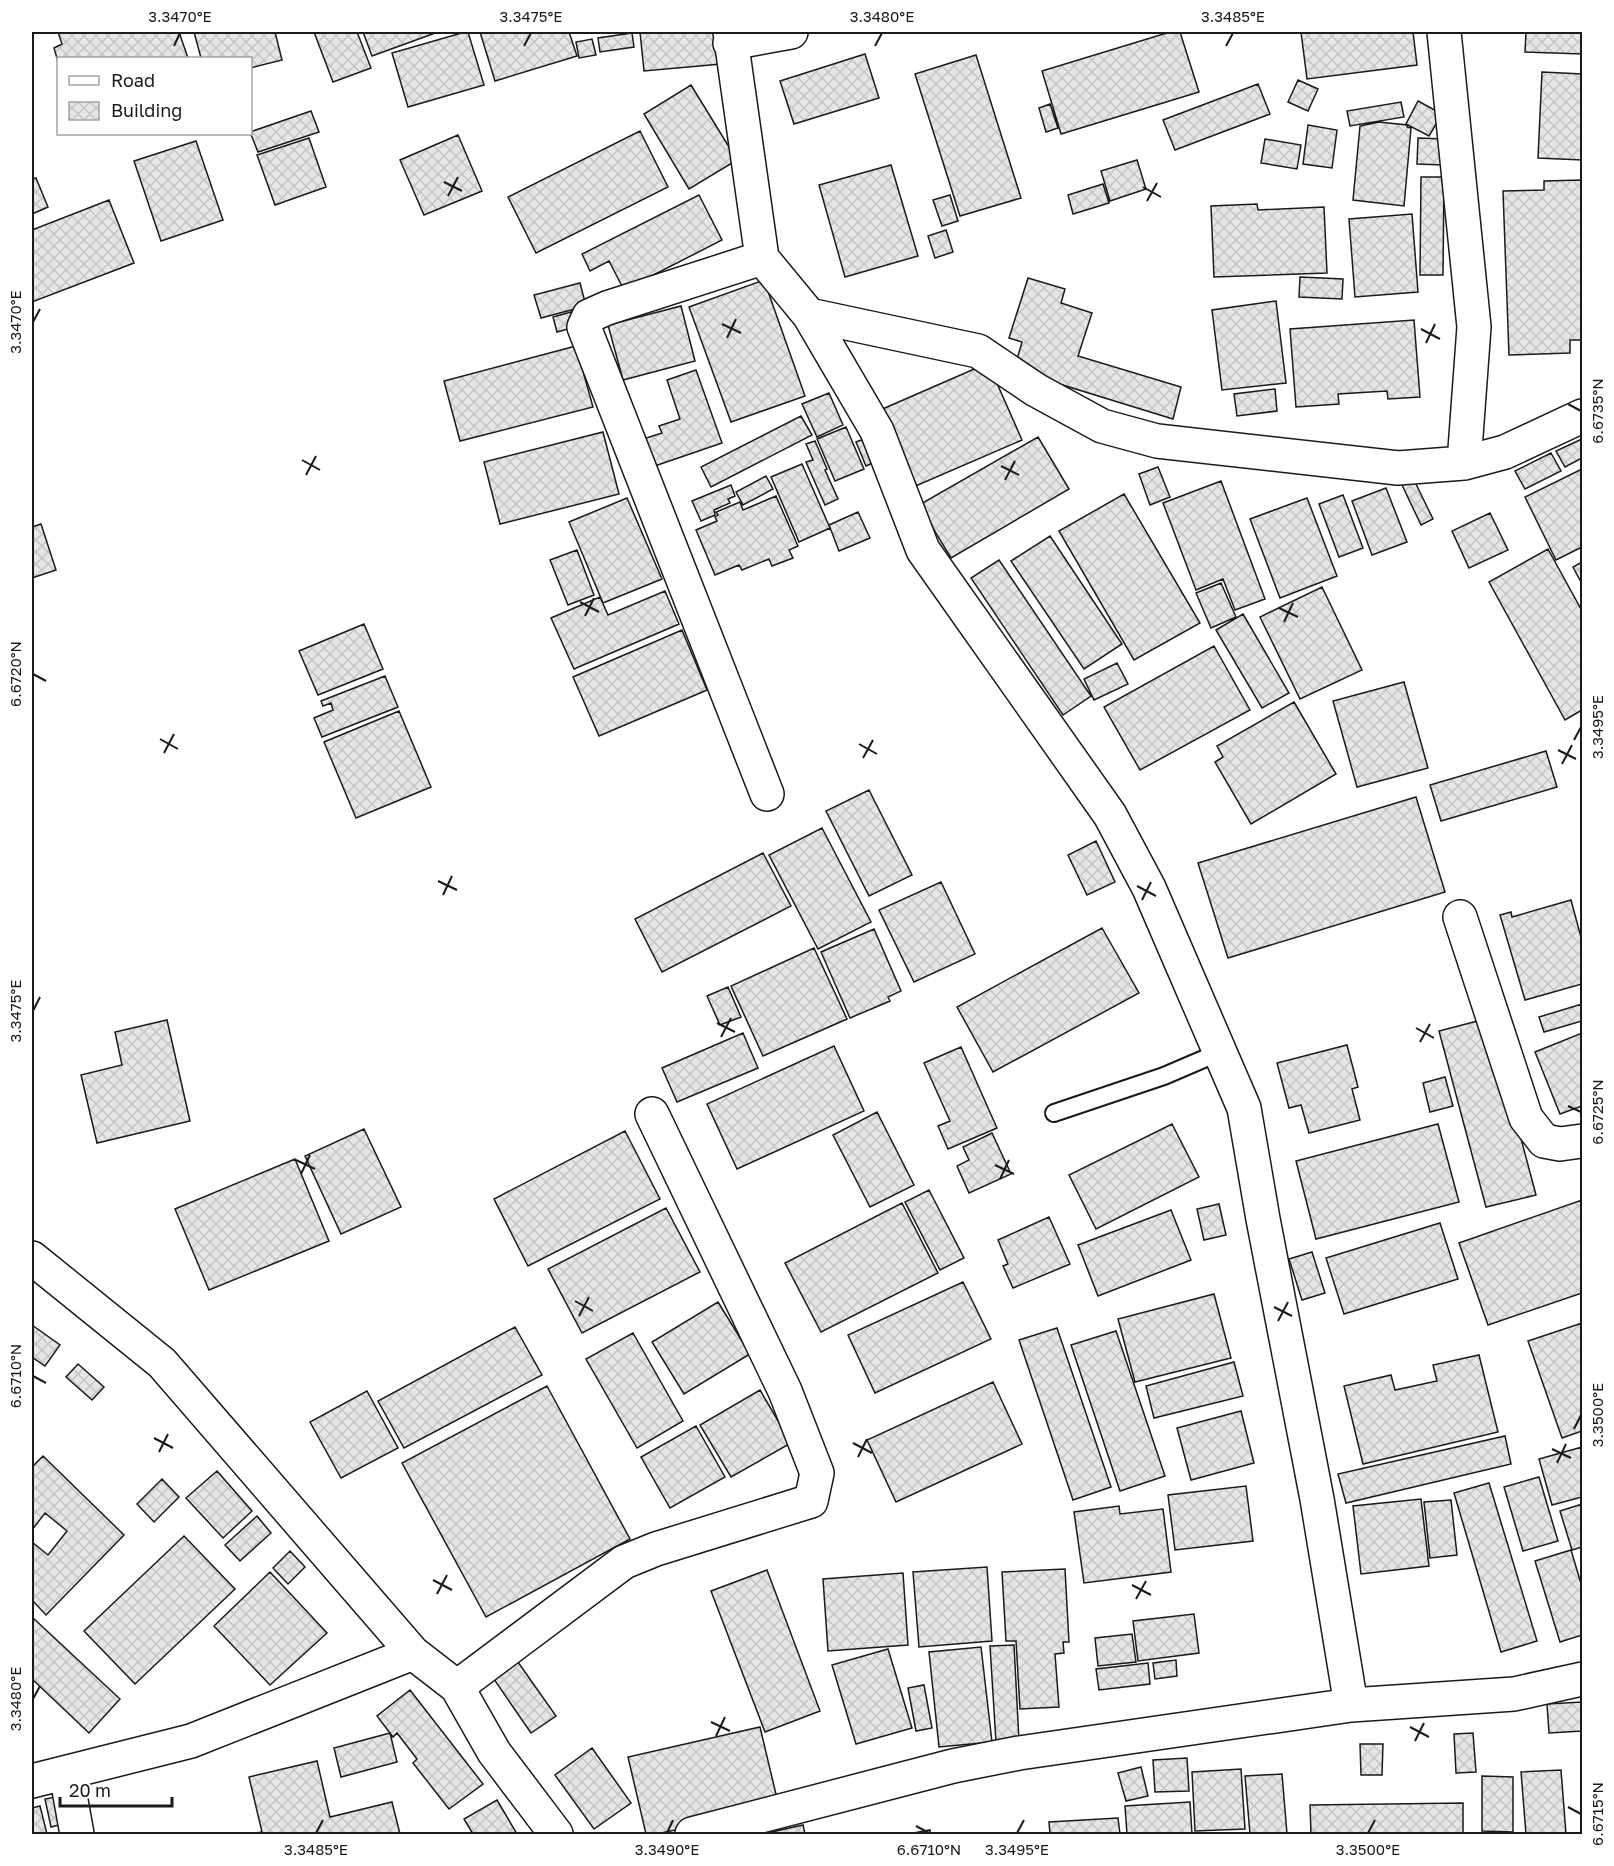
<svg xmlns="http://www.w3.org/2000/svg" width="1614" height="1866" font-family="'Golos Text',sans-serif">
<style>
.building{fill:url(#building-cross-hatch);stroke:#1a1a1a;stroke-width:1.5}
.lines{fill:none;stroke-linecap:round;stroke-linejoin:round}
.service-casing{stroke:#1a1a1a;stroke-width:20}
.minor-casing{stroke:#1a1a1a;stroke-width:36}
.service{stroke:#fff;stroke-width:16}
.minor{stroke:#fff;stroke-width:33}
.ticks{fill:none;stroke:#1a1a1a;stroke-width:2}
.neatline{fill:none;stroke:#1a1a1a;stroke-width:2}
.ticks-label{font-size:15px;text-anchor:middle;fill:#1a1a1a}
</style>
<defs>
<pattern id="building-cross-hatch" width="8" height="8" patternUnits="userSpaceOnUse" patternTransform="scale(1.5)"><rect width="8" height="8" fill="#e6e6e6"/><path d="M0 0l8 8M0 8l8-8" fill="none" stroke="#c5c5c5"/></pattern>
</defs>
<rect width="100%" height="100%" fill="#fff"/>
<path class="building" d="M58,32H179L188,58H58V62L54,48L62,44Z
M194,32H275L282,60L250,68V58H201Z
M314,32H357L371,68L333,82Z
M363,32H438L372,56Z
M465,32H468L484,85L408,107L392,53Z
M480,32H569L577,56L495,81Z
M640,32H718L721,64L644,71Z
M1170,32H1180L1199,92L1061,134L1042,71Z
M1301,32H1413L1417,65L1307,79Z
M1526,32H1582V54L1525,52Z
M632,33L634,47L600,52L598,38Z
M592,39L596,55L579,58L576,42Z
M865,54L879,98L794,124L780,81Z
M976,55L1021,198L960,216L915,74Z
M1542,72L1582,74V160L1538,158Z
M1298,80L1318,89L1308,111L1288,102Z
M1258,84L1270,114L1175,150L1163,120Z
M691,85L737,160L689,189L644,114Z
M1418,101L1442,114L1429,136L1406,124Z
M1401,102L1404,117L1350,126L1347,111Z
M1050,104L1058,128L1046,132L1039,108Z
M311,111L319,132L258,152L250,132Z
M1379,122L1407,125V127L1411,128L1404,206L1353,200L1360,126Z
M1308,125L1337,130L1332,168L1303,164Z
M640,131L668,187L536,253L508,197Z
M458,135L482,191L424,215L400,160Z
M309,138L326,187L275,205L257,155Z
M1418,138L1444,139L1443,165L1417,164Z
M1265,139L1301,145L1297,169L1261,163Z
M196,141L223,220L161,241L134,161Z
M1137,160L1146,189L1110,201L1101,171Z
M891,165L918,256L845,277L819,185Z
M1421,177H1444L1443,275H1420Z
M36,178L48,207L32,214V179Z
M1582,180V340H1570V353L1509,355L1503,191L1544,190V181Z
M1103,184L1109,203L1073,214L1068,195Z
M699,195L722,240L624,290L609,261L590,271L582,254Z
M950,195L958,221L942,226L933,200Z
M109,200L134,263L32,302V230Z
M1257,204L1258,210L1324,207L1327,273L1214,277L1211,206Z
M1412,214L1418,292L1355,297L1349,219Z
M946,230L953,252L935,258L928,236Z
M1300,277L1343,279L1342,299L1299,297Z
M1028,278L1065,289L1061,303L1092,313L1078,356L1181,387L1173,419L1014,370L1022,342L1009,338Z
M764,280L805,396L731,422L689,307Z
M580,283L586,306L541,318L534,295Z
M1276,301L1286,383L1222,390L1212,310Z
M681,306L695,361L623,380L608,325Z
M571,312L575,327L557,332L553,317Z
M1414,320L1420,397L1388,399L1387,391L1338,394L1339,404L1296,407L1290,329Z
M576,346L593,407L460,441L444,381Z
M988,363L1022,440L911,488L878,411Z
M696,370L722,443L643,470L634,442L662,433L659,426L680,419L667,380Z
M1275,389L1277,411L1237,416L1234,394Z
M829,393L843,425L817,437L802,404Z
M801,416L812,435L711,487L701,467Z
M846,427L864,469L835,481L817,439Z
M603,432L619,494L500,524L484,462Z
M872,436L882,459L866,466L856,442Z
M1038,437L1069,489L951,558L919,505Z
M1582,439V458L1565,467L1556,451Z
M815,441L827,469L825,470L838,499L825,505L806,462L813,460L806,444Z
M1551,453L1561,471L1525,489L1515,471Z
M802,464L830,528L799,542L771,477Z
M1158,467L1170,497L1150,505L1139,474Z
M1582,469V547L1556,560L1525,497Z
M766,476L773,489L743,505L736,492Z
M1414,480L1433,519L1421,525L1402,485Z
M1221,481L1265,599L1235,610L1223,579L1196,590L1163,503Z
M731,485L735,496L728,499L730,503L714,510L715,515L701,521L692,501Z
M1386,488L1407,542L1372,555L1352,501Z
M1124,494L1200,623L1134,660L1059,531Z
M1343,495L1363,548L1339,557L1319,504Z
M776,496L798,546L789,550L793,558L772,566L769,559L742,570L739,565L715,575L696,530L717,521L715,517L718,515L716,512L740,502L743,510Z
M627,498L662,579L603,603L569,522Z
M1307,498L1337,576L1280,598L1250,519Z
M858,512L870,538L839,551L829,525Z
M1490,513L1508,550L1469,568L1452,531Z
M41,524L56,570L32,578V527Z
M1050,536L1122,644L1084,669L1011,561Z
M1548,549L1582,611V710L1565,720L1489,582Z
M577,550L594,595L568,605L550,560Z
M999,560L1091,696L1063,715L971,578Z
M1582,562V584L1573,567Z
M1221,583L1236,617L1211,628L1196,593Z
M1322,587L1362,670L1300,699L1260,617Z
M665,591L679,624L574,669L551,618L600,597L608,615Z
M1243,614L1289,693L1262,708L1216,630Z
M364,624L383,669L318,695L299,651Z
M682,630L707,690L599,736L573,677Z
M1214,646L1250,710L1140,770L1104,707Z
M1117,663L1128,684L1094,700L1084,679Z
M385,676L398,707L322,737L314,718L333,710L331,703L323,706L321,701Z
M1404,682L1428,768L1357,787L1333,701Z
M1294,702L1336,774L1251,824L1215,762L1223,757L1217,746Z
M399,711L431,787L356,818L324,742Z
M1546,751L1557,787L1441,821L1430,785Z
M869,790L912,875L869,896L826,811Z
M1416,797L1445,892L1228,958L1198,863Z
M822,828L871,922L818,949L769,855Z
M1096,841L1115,882L1087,895L1068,855Z
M763,853L791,906L662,972L635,919Z
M941,882L975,954L914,982L879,910Z
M1571,900L1582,941V984L1525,1000L1500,915L1511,912L1512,917Z
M1102,928L1139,993L993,1072L957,1007Z
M874,929L901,991L888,997L890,1001L850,1018L821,952Z
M814,948L847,1019L763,1056L731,986Z
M728,987L741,1017L720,1025L707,996Z
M1582,1004V1021L1544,1032L1539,1017Z
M1489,1018L1536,1195L1486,1207L1439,1031Z
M167,1020L190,1121L97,1143L81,1075L122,1065L115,1032Z
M743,1033L758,1068L677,1102L662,1068Z
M1582,1033V1106L1560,1114L1535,1052Z
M1347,1045L1358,1087L1352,1089L1360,1120L1309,1133L1301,1105L1289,1108L1277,1063Z
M834,1046L864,1111L737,1169L707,1104Z
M961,1047L997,1128L948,1149L938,1126L950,1121L924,1063Z
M1445,1077L1453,1106L1430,1112L1423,1083Z
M877,1112L914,1185L870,1207L833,1135Z
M1172,1124L1199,1177L1096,1229L1069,1175Z
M1438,1124L1459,1202L1316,1239L1296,1161Z
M364,1129L401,1207L341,1234L305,1156Z
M625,1131L660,1199L528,1266L494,1199Z
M992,1133L1011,1174L969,1193L957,1166L969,1160L963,1147Z
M295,1159L329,1241L209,1290L175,1209Z
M929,1190L964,1258L940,1270L905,1202Z
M1582,1200V1293L1488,1325L1459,1243Z
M902,1203L938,1273L821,1332L785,1263Z
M1219,1204L1226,1235L1204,1240L1197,1209Z
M666,1208L700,1272L582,1333L548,1269Z
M1171,1210L1191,1260L1098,1296L1078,1245Z
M1049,1217L1070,1264L1013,1288L1003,1266L1008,1264L998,1240Z
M1440,1223L1458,1279L1344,1314L1326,1258Z
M1312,1252L1325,1293L1302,1300L1289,1259Z
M963,1282L991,1339L875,1393L848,1335Z
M1214,1294L1231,1358L1135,1382L1118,1319Z
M718,1302L750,1354L684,1394L652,1342Z
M1582,1323V1431L1562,1438L1528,1341Z
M32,1325L60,1345L45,1366L32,1357Z
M515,1327L542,1375L404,1448L378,1401Z
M1057,1328L1111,1487L1073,1500L1019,1340Z
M1116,1331L1165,1476L1120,1491L1071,1345Z
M633,1333L683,1421L637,1448L586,1359Z
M1479,1355L1498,1432L1363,1464L1344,1386L1391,1375L1395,1390L1437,1381L1433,1365Z
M1234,1362L1243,1396L1154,1418L1146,1386Z
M78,1364L104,1387L92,1400L66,1377Z
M993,1382L1022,1444L896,1502L867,1440Z
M547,1386L630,1539L486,1617L402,1463Z
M760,1390L791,1443L731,1477L700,1425Z
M367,1391L398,1448L341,1478L310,1422Z
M1241,1411L1254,1463L1191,1480L1177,1428Z
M696,1426L725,1477L670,1508L641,1457Z
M1505,1436L1511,1464L1346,1503L1338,1474Z
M1582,1447V1497L1552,1505L1539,1459Z
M43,1456L124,1535L46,1615L32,1600V1542L48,1555L67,1531L45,1513L32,1530V1467Z
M217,1471L252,1511L223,1538L186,1498Z
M1539,1477L1558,1541L1523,1551L1504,1487Z
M162,1479L179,1497L154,1522L137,1504Z
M1489,1483L1537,1641L1501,1652L1454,1493Z
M1246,1486L1253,1541L1175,1550L1168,1495Z
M1421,1499L1429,1566L1361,1574L1353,1506Z
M1451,1500L1457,1555L1430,1558L1424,1502Z
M1582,1504V1547L1572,1550L1560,1511Z
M1119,1506L1120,1514L1163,1509L1171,1572L1084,1583L1074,1512Z
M257,1516L271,1533L240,1561L225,1545Z
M184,1536L235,1589L135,1684L84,1631Z
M1571,1550L1582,1587V1635L1560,1642L1535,1561Z
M290,1551L305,1567L288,1584L273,1568Z
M987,1567L992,1641L919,1647L913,1572Z
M1065,1569L1069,1642H1063L1064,1653L1055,1654L1059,1707L1020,1709L1016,1641H1006L1002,1572Z
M767,1570L820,1711L765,1732L711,1591Z
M270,1572L327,1633L270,1685L214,1626Z
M903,1573L908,1645L828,1651L823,1579Z
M1194,1614L1199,1653L1138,1661L1133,1621Z
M32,1617L120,1699L89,1733L32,1679Z
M1132,1634L1136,1662L1098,1666L1095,1638Z
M1014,1645L1019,1741L996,1742L990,1646Z
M981,1647L992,1742L939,1747L929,1652Z
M888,1649L912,1728L856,1744L832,1665Z
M513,1655L556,1716L531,1733L489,1672Z
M1176,1660L1177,1676L1155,1679L1153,1663Z
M1148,1663L1150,1684L1099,1690L1096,1669Z
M924,1685L932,1728L916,1731L908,1688Z
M410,1690L483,1784L449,1809L413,1763L417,1759L397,1733L393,1737L377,1716Z
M1582,1702V1731L1549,1733L1547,1704Z
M760,1727L779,1807L657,1834H646L628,1757Z
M390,1733L397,1762L341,1777L334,1748Z
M1473,1733L1476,1772L1456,1773L1454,1734Z
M1360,1744H1383L1382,1775H1361Z
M592,1748L631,1803L594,1829L555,1775Z
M1187,1758L1189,1791L1155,1792L1153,1760Z
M317,1761L330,1817L392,1802L400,1834H250L262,1832L249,1777Z
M1141,1767L1148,1796L1126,1801L1118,1773Z
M1241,1769L1245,1829L1195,1831L1192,1772Z
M1561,1770L1566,1834H1526L1521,1772Z
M1282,1774L1287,1834H1250L1245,1776Z
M1482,1776L1513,1777V1832L1482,1831Z
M60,1796L67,1823L51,1827L45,1799Z
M497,1800L517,1834H473L464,1819Z
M1190,1802L1192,1834H1127L1125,1806Z
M1463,1803V1834H1311L1310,1805Z
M40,1806L47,1834H32V1808Z
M1118,1818L1120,1834H1050L1049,1822Z
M803,1825L805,1834H763Z
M930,1830V1834H908Z"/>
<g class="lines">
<defs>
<path id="service" d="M1054,1113L1164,1076L1220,1052"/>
<path id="minor" d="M730,32L762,258L809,315L877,431L923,550L1110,815L1149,888L1244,1108L1263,1219L1317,1499L1351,1705
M1444,32L1474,327L1464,463
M730,43L791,32
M762,258L607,308L589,316L584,327L767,794
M809,315L978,351L1036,390L1102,426L1157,441L1398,468L1464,463L1505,452L1582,416
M1460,917L1526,1118L1544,1141L1560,1144L1582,1141
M32,1258L162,1363L413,1653L457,1687L494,1752L556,1834
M457,1687L624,1562L656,1549L811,1501L817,1473L785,1391L652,1114
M66,1773L77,1834
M32,1781L191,1741L413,1653
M692,1834L953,1766L1019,1753L1351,1705L1514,1694L1582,1679"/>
</defs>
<use href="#service" class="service-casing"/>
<use href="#minor" class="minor-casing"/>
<use href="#service" class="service"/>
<use href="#minor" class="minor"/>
</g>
<path class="ticks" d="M174,46L180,33M524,46L531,33M875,46L882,33M1226,46L1233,33M444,182L462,191M1143,187L1161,197M448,196L458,177M1147,201L1157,183M33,322L40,309M722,324L741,333M1421,329L1440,339M727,338L736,319M1426,343L1435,324M1568,404L1581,411M302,460L320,470M1001,466L1019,475M306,475L316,456M1005,480L1015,461M580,602L599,612M1279,608L1298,617M585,616L594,598M1284,622L1293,603M33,674L46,681M160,739L178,749M1574,740L1581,727M859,744L877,754M1558,750L1576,759M164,753L174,734M863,758L873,740M1562,764L1572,745M438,881L457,890M1137,886L1156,896M443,895L452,876M1142,900L1151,882M33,1011L40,997M717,1023L735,1032M1416,1028L1434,1038M721,1037L731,1018M1420,1042L1430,1024M1568,1106L1581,1112M296,1160L315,1169M995,1165L1014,1174M301,1174L310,1155M1000,1179L1009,1160M575,1301L593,1311M1274,1307L1292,1316M579,1316L589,1297M1278,1321L1288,1302M33,1376L46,1383M1574,1429L1581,1415M154,1438L173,1448M853,1443L872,1453M1552,1449L1571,1458M159,1452L168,1434M858,1457L867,1439M1557,1463L1566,1444M433,1580L452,1590M1132,1585L1151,1595M437,1594L447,1575M1136,1599L1146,1581M33,1699L40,1686M711,1722L730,1731M1410,1727L1429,1737M716,1736L725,1717M1415,1741L1424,1723M1568,1807L1581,1814M916,1826L929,1833M316,1833L323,1820M667,1833L673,1820M1017,1833L1024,1820M1368,1833L1375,1820"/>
<rect width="1614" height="1866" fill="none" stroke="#ffffff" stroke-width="66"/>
<rect x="57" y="57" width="195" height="78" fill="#ffffff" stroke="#a3a3a3" stroke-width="1.5"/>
<rect x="69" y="76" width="30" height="9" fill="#ffffff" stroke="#a3a3a3" stroke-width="1.5"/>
<text x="111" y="87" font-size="18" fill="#1a1a1a">Road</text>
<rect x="69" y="102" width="30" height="18" fill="url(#building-cross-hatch)" stroke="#a3a3a3" stroke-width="1.5"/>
<text x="111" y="117" font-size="18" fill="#1a1a1a">Building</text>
<path d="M60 1797v9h112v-9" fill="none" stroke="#1a1a1a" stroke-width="3"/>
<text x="69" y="1797" font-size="18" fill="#1a1a1a" stroke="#ffffff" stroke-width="4.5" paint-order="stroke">20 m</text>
<rect x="33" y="33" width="1548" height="1800" class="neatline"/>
<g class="ticks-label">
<text x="180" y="22">3.3470°E</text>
<text x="531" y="22">3.3475°E</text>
<text x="882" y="22">3.3480°E</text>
<text x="1233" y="22">3.3485°E</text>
<text transform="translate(16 322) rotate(-90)" y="5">3.3470°E</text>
<text transform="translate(1598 411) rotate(-90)" y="5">6.6735°N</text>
<text transform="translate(16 674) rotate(-90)" y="5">6.6720°N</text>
<text transform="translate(1598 727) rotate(-90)" y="5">3.3495°E</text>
<text transform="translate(16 1011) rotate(-90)" y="5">3.3475°E</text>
<text transform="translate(1598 1112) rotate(-90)" y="5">6.6725°N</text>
<text transform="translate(16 1376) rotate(-90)" y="5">6.6710°N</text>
<text transform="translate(1598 1415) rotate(-90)" y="5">3.3500°E</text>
<text transform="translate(16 1699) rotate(-90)" y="5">3.3480°E</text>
<text transform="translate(1598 1814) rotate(-90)" y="5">6.6715°N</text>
<text x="316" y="1855">3.3485°E</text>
<text x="667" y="1855">3.3490°E</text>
<text x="929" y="1855">6.6710°N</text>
<text x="1017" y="1855">3.3495°E</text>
<text x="1368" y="1855">3.3500°E</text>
</g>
</svg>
